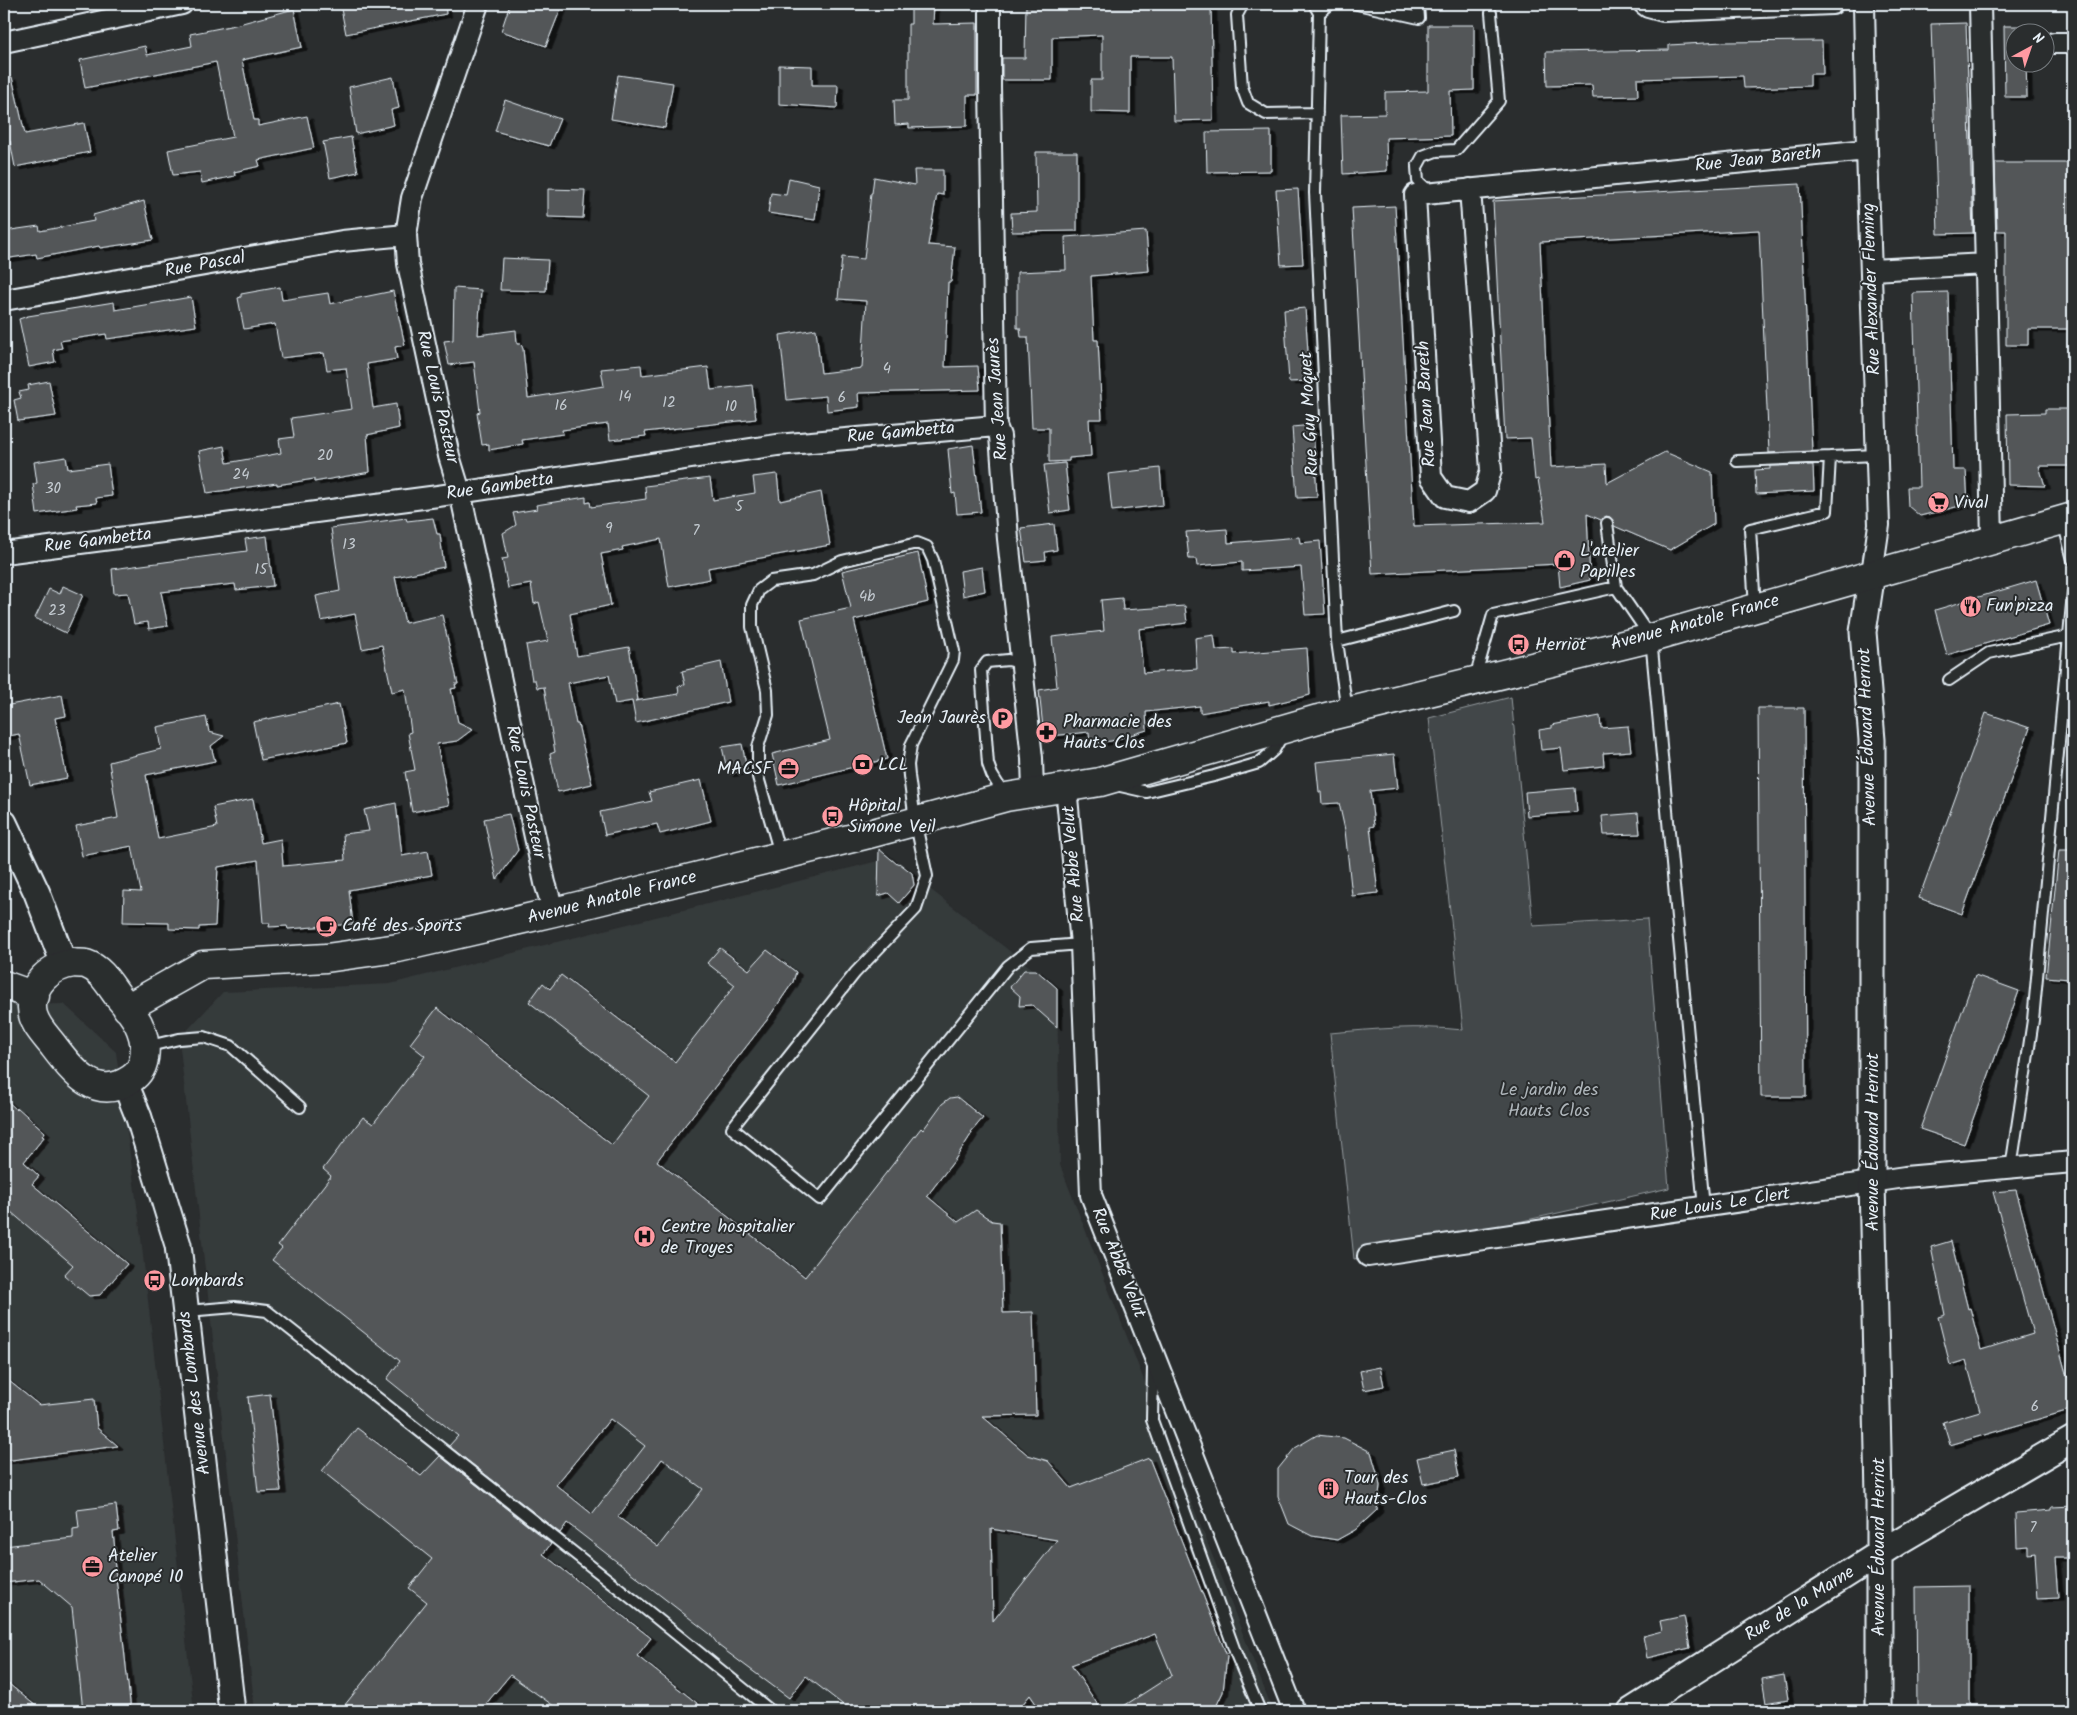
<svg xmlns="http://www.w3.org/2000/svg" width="2077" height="1715" font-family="Kalam,sans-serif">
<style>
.built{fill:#363a3b}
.green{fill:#424648;stroke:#959ca0}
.building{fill:#535759;stroke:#e8f1f8;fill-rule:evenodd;filter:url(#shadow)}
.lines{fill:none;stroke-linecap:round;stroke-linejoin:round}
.service-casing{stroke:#e8f1f8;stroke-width:14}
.minor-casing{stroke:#e8f1f8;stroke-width:24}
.tertiary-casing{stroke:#e8f1f8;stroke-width:29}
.primary-casing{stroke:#e8f1f8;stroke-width:31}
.service{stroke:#2a2d2e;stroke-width:10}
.minor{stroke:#2a2d2e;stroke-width:20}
.tertiary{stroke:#2a2d2e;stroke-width:25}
.primary{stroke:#2a2d2e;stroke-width:28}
.labels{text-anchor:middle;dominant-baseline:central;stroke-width:4;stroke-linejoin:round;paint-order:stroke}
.number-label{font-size:15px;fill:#c3cad0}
.street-label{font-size:18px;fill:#e8f1f8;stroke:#2a2d2e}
.poi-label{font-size:18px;fill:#e8f1f8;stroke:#2a2d2e;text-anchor:start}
.park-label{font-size:18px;fill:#aeb5ba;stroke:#2a2d2e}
</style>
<defs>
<filter id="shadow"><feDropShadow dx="5.5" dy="3" stdDeviation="0" flood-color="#0009"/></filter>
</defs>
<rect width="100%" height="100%" fill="#2a2d2e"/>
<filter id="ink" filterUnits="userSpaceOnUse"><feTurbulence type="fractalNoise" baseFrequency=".02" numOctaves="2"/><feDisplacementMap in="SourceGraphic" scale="10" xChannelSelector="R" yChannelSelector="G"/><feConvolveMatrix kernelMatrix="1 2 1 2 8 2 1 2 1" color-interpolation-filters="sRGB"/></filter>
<g filter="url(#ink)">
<path class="built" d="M890,858L1057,988L1060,1165L1273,1711H255L179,1039L223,992L390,984Z
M64,1004L116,1052L139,1220L194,1711H4V1005Z"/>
<path class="green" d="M1511,697L1533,926L1647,919L1669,1188L1354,1259L1330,1033C1375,1029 1418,1025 1463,1030L1429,718Z
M2073,932V1020L2068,1017L2069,979Z"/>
<path class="building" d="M340,4H445L446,14L346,34Z
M510,4H548L561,8L546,46L501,31Z
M911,4H934L933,24L977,23V95H967V126L909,128V124L895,125L894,100H908V24H911Z
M1026,4H1211L1213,120L1174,121L1172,57H1130V113L1091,112V80H1102V35L1052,37V80H1002V58H1025Z
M294,9L302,47L242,60L254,120H258V126L307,116L314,148L258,160L260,166L234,172L235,176L202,183L200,172L173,175L168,150L233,137L224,90L222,91L216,62L85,88L80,60L145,46L147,55L192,46L190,34L235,25Z
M1966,23L1973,233L1938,234L1931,24Z
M1428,25H1474V90L1450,91L1451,136L1386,138L1387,171L1343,174L1341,115L1385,114V92L1428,91Z
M2004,26H2026V32H2014V62H2026L2027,97H2005Z
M1822,41L1823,74H1810V86L1744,88L1743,76L1637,79L1638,96L1593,97L1592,85L1547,86L1546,52L1669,50V45L1723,42Z
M779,65L812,66V85H838L837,108L779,104Z
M618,75L673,83L665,128L611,119Z
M12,77L25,134L84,123L90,152L15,167L10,141L4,142V78Z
M393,77L399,108L391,110L394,125L356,134L349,87Z
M505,100L560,119L549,146L495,131Z
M1271,131V171L1207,172L1206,132Z
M351,137L358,172L330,178L323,142Z
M1036,152H1077V231L1012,232L1011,213L1037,212Z
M1995,163H2073V329H2028V345H2006V231H1997Z
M914,170H943V195L937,194L928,245L955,247L951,282H948L945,367L978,366L980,390L858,393L859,407L827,411L826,396L787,400L780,335L816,329L821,373L862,368L866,301L838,299L842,257L864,259L871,193H872L874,177L915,185Z
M789,178L819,185L815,220L768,213L771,193L786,195Z
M1800,184L1812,451L1769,453L1759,230L1540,242L1551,467L1606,464L1607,483L1665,452L1712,472L1714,524L1670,550L1614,526L1610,517L1606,516L1601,520L1587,514L1590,580L1560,587L1558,564L1372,574L1352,208L1395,206L1414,526L1545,522L1538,479L1535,480L1531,438L1505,439L1493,201Z
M548,189L585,190L583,218L548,217Z
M1298,189L1303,264L1281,265L1276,190Z
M144,201L153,240L100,248L99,246L37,258L36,254L4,259V231L39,226L40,231L94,221L93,215Z
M1146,231L1149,271L1091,276L1094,340H1098L1102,419H1089L1091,456L1069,458V461L1049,462V428H1032L1028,337H1021L1020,328H1017V272L1066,270L1065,237Z
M502,258L548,260L546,291L500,290Z
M280,287L282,300L328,293L330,304L393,291L405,345L395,347L397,359L367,364L373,408L396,404L399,428L367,435L370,472L314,482V479L277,485V483L207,493L199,451L224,446L227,463L281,453L279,439L294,437L291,418L352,409L346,368L327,370L324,353L281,358L275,324L244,329L238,298L241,297V294Z
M454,288L481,290L478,335L516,330L517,344H521L523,349L528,398L604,386L601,369L641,365L642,375L708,367L711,390L752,385L756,419L645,432L646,436L610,440L608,424L562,430L563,434L522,440L523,444L489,450V444L482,445L477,413L480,412L474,362L449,365L444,341L453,340Z
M1948,292L1953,470H1966L1968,504L1920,516L1908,506L1907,487H1919L1913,293Z
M191,297L196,326L107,339L106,334L60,341L62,348L53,350L55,362L29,367L19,319L28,316L114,302L115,310Z
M1305,308L1310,381L1289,382L1284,310Z
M49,381L56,416L18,421L14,400L21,398L19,392L29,390L28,385Z
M2045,409H2073V466H2039L2045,486L2008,485L2007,414L2045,413Z
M1313,425L1317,497L1297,498L1292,427Z
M973,445L981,512L957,514L955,493L952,494L948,449Z
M66,457L68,469L108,464L112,496L96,498L97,503L76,505L77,508L37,514L33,484L37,483L34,462Z
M1065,463L1070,510L1050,513L1044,465Z
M1813,465L1814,491L1756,494L1755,470L1770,469V466Z
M1160,468L1163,505L1112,511L1108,474Z
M777,474L780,501L821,492L830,545L708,568L710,579L669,587L661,539L622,547L623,550L601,554L611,605L570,614L577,656L629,647L638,700L635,701L679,694L678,686L685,685L682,671L721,662L728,702L636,723L632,701L615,704L609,675L568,683L576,724H578L592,784L558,792L550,754L555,752L544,687L537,688L535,680H532L526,645L548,641L539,602L534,604L531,584L508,588L502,559L508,558L503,533L516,525L513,513L537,509L536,505L586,497V503L590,502L591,507L646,499L645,486L710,478L713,500L755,493L753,477Z
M406,518L407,521L433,518L437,534H440L444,567L395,577L405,623L442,615L458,684H455L456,688L451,689L458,722L473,729L457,741L437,744L449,805L412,812L405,772L415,770L408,733L411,732L405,689L392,692L382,645L362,649L355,614L321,621L316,596L340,591L331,528Z
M1054,524L1057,550L1045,552L1046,560L1026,562L1021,528Z
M1227,529L1228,543L1299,537L1300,543L1320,541L1325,614L1305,615L1301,567L1242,571V562L1197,566L1196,559H1189L1186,532Z
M267,536L273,586L236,590L235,584L161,592L168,626L149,629L148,622L134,624L128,593L114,594L112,569L247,551L245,539Z
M918,553L928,602L854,620L887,759L779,785L772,754L830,740L801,619L851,608L842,571Z
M982,567L985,591L963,596L960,571Z
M2036,580L2049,625L1947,655L1935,610Z
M63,586L83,595L66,633L35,618L49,589L60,594Z
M1122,598L1123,610L1185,606L1187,623L1139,629L1143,673L1197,669L1195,638L1214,635L1216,650L1234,649V654L1307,648L1310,695L1269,705V701L1200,713V706L1146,712L1147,730L1111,741L1090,744L1089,732L1051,736L1043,728L1039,690L1057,687L1052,637L1104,631L1101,600Z
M62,695L66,716L55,718L67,778L30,785L19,734L4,737V706Z
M339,704L347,743L261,760L253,722Z
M1758,708H1804L1806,1097H1761Z
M1986,713L2030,728L1962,914L1919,898Z
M1600,716L1601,728L1628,726L1631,751L1603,753L1604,766L1564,770L1561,748L1541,750L1539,730L1552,728V725Z
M206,717L209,732L224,736L211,746L215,761L146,775L158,839L217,827L213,807L253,799L261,843L281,839L283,866L345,860L343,834L369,831L364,810L396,803L402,856L428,851L432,875L349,890L353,924L288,929L287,926L269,927L270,923H263L258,860L218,867L215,926L199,927V930L169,929V923L123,922L124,891L141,892L132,846L82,856L76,826L118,818L109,762L161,749L157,727Z
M742,744L747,770L728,774L722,747Z
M1394,754L1398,788L1370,791L1374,826L1370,827L1378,893L1352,896L1345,830L1339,803L1322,804L1321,792H1319L1316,762Z
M701,780L711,821L660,834L657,824L605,835L600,812L652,801L649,792Z
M1575,788L1577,812L1527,816L1525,792Z
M1638,813L1640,834L1604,835L1602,816Z
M509,814L518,850L497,880L484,819Z
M879,849L897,864L899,863L912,873L914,885L899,903L888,893L878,896Z
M2059,850H2073V935L2069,979L2046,977Z
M720,948L749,970L767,950L796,972L793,982L767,1020L657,1161L805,1277L921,1128L923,1130L942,1104L950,1098L957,1097L983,1118L971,1132L972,1133L954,1161L927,1196L958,1222L976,1210L992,1221L1000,1222L1003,1313L1033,1312L1036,1415L982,1416L1028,1455L1048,1461L1071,1488L1149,1458L1227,1656L1223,1692L1214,1711H1116L1172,1675L1155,1634L1071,1665L1102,1711H1041L1030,1695L1017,1711H851L806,1676L789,1698L719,1646L710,1634L567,1523L560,1533L449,1446L458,1436L387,1379L400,1361L272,1260L282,1248L278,1245L331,1176L323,1169L363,1117L373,1124L425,1056L410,1044L437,1008L612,1145L649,1096L529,1002L543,983L550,989L561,975L675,1062L735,985L707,963ZM610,1419L645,1446L592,1514L556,1485ZM662,1459L703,1489L658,1547L618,1517ZM991,1529L1057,1540L993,1621Z
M1024,970H1036L1057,988V1027L1032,1005L1019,1006L1020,996L1010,987Z
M1975,975L2019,991L1964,1144L1920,1129Z
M4,1098L17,1110L18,1108L45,1132L42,1136L44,1137L24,1162L39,1176L32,1184L127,1264L100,1295L89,1296L64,1275L73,1265L4,1206Z
M2016,1190L2067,1377L2073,1375V1409L1950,1445L1943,1422L1980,1411L1966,1360L1950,1365L1938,1317L1945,1315L1931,1247L1951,1241L1968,1309L1970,1308L1981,1350L2033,1334L1993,1192Z
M1380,1367L1384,1386L1364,1390L1360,1371Z
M4,1377L39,1405L94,1399L97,1428L118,1446L4,1461Z
M270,1394L281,1491L258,1492L248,1397Z
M357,1428L421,1476L440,1456L551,1544L543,1554L651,1638L637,1656L707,1711H561L510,1675L480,1711H340L427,1602L409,1588L432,1559L322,1471Z
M1317,1435L1344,1438L1371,1452L1378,1476L1380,1486L1377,1510L1355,1530L1337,1540L1312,1536L1289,1524L1278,1496V1469L1295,1448Z
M1454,1450L1459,1477L1423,1484L1417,1458Z
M116,1505L119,1531L113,1532L116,1559H114L131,1711H83L72,1607L39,1579L4,1583V1546L73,1538V1529L79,1528L77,1510Z
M2073,1506V1558H2055L2058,1598L2038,1599L2035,1553L2028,1554V1546L2017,1547L2016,1513L2052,1510V1507Z
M1969,1586V1711H1917L1916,1587Z
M1684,1616L1690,1648L1647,1658L1643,1636L1662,1631L1660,1621Z
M1784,1675L1788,1699L1766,1703L1762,1679Z
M4,1680L42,1711H4Z"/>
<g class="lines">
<defs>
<path id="service" d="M1243,4L1237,15L1242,87L1248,103L1266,114L1317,113
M1314,4L1319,13L1315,193L1337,641L1347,711
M1357,4L1419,18L1418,4
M1319,13L1330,4
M1430,192L1418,181L1417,167L1423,156L1436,151L1456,150L1499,101L1491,13
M1737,461L1877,455
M2063,521L2073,560
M1607,523L1616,587L1651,638L1704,1208
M1755,607L1750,529L1827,511L1830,457
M1337,641L1454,611
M1475,678L1493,615L1616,587
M1949,680L1989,653L2069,636
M1116,785L1147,792L1214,776L1259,763L1274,750L1283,734
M1005,796L992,775L988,764L981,670L987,662L1008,660L1020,663
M780,854L758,777V747L768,715L767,690L752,627V605L759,590L771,581L813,575L842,561L917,543L927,547L933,560L954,651L953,660L911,745L908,765L909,776L915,820L927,876L916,909L855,973L732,1128L820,1199L1008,966L1031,948L1081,944
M145,1047L179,1039L204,1037L231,1046L300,1107
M2011,1168L2033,1020L2073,593
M187,1311L235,1307L267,1311L654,1616L771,1711
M1153,1367L1152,1420L1236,1654L1260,1711"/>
<path id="minor" d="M478,4L412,198L406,235L408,264L449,456L460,492L545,883L554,912
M990,4V87L996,426L1000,436L1008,539L1032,758L1033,792
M1644,4L1648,7L1663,11L1832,4
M1864,4L1867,150L1879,525L1872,573
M1980,4L1992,540
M4,42L182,4
M2054,43H2073
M1470,189L1491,470L1485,491L1469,502L1445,497L1431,477L1415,195L1867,150
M1871,270L1986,264
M4,300L342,241L406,235
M4,553L438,496L777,445L996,426
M1066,787L1081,944L1091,1195L1294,1711
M1368,1256L1905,1177L2073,1162"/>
<path id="tertiary" d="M1872,573L1863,632L1872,740V1182L1879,1496V1711
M4,823L37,893L64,964
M125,1083L139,1118L178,1245L232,1711
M1631,1711L1901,1540L2073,1439"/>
<path id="primary" d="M74,963C78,964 82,963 86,964C101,969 109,984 118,996C125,1004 133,1014 138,1023C147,1041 149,1067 131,1079C95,1103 72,1070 52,1044C44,1034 32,1022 32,1008C31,983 51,966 74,963Z
M4,985L35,996
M127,1008L203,965L326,958L398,948L554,912L869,834L1006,797L1100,782L1318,719L1651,638L2073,517"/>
</defs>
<use href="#service" class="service-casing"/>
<use href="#minor" class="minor-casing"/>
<use href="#tertiary" class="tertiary-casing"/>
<use href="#primary" class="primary-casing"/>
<use href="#service" class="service"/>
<use href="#minor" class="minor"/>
<use href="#tertiary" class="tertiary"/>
<use href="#primary" class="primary"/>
</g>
</g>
<defs>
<symbol id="supermarket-disc" viewBox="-11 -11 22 22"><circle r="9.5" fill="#ff9aa2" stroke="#2a2d2e"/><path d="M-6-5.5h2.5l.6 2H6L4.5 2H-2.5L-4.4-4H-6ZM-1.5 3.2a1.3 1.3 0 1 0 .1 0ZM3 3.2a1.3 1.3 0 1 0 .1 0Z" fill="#111"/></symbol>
<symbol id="shop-disc" viewBox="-11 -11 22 22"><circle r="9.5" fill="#ff9aa2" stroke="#2a2d2e"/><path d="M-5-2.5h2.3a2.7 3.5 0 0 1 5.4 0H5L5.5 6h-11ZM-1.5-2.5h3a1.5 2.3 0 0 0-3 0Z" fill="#111"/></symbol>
<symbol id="restaurant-disc" viewBox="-11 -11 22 22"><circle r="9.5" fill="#ff9aa2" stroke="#2a2d2e"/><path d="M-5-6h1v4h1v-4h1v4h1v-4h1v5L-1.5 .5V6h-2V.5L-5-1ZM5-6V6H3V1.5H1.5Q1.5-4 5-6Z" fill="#111"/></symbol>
<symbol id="bus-disc" viewBox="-11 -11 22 22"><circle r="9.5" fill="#ff9aa2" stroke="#2a2d2e"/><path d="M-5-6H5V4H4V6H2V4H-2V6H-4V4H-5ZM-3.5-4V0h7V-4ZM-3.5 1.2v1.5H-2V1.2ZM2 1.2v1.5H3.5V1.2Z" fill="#111"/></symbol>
<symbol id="parking-disc" viewBox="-11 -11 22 22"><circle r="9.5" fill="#ff9aa2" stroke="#2a2d2e"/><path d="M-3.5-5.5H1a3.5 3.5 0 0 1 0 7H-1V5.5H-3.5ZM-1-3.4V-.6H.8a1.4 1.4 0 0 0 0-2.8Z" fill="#111"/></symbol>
<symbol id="pharmacy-disc" viewBox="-11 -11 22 22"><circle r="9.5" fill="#ff9aa2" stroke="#2a2d2e"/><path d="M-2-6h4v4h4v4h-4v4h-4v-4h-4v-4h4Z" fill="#111"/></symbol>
<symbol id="bank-disc" viewBox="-11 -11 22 22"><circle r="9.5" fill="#ff9aa2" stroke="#2a2d2e"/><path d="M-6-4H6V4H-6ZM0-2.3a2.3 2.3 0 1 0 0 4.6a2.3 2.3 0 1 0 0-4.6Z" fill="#111"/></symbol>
<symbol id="office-disc" viewBox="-11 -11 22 22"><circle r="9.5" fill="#ff9aa2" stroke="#2a2d2e"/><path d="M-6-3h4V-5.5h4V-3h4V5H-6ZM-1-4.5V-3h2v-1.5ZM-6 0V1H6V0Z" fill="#111"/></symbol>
<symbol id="cafe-disc" viewBox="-11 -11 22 22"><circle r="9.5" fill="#ff9aa2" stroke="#2a2d2e"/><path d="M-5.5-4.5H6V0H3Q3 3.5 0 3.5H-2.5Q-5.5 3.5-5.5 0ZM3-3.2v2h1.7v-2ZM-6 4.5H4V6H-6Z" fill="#111"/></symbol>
<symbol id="hospital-disc" viewBox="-11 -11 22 22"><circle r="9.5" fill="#ff9aa2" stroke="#2a2d2e"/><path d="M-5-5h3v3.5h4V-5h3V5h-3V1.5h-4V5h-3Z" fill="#111"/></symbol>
<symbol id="building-disc" viewBox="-11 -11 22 22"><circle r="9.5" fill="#ff9aa2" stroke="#2a2d2e"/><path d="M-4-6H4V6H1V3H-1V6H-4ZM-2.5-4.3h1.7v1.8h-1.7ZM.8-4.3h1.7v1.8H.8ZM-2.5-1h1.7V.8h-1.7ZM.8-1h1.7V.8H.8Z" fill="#111"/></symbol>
</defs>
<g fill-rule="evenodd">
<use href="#supermarket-disc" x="1926" y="490" width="25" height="25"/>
<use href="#shop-disc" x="1552" y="548" width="25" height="25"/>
<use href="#restaurant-disc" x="1958" y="594" width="25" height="25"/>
<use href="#bus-disc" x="1506" y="632" width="25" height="25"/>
<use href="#parking-disc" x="990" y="706" width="25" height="25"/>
<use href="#pharmacy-disc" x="1034" y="720" width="25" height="25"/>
<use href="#bank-disc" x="850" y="752" width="25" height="25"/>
<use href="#office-disc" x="776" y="756" width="25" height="25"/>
<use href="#bus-disc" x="820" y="804" width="25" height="25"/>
<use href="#cafe-disc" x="314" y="914" width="25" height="25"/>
<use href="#hospital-disc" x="632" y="1224" width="25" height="25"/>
<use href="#bus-disc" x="142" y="1268" width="25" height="25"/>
<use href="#building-disc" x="1316" y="1476" width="25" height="25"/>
<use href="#office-disc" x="80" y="1554" width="25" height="25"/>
</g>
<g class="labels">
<g class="number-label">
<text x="887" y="369">4</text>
<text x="625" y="397">14</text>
<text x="842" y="398">6</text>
<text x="669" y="403">12</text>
<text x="561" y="406">16</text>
<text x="731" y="407">10</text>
<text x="325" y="456">20</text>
<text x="241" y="475">24</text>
<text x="53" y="489">30</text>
<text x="739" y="507">5</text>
<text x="609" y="529">9</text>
<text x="696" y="531">7</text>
<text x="349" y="545">13</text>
<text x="261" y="570">15</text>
<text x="867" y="597">4b</text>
<text x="57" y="611">23</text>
<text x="2035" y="1407">6</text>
<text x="2033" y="1528">7</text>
</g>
<g class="street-label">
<text transform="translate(1758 160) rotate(-6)">Rue Jean Bareth</text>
<text transform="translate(205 265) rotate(-10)">Rue Pascal</text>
<text transform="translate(1872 289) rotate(-92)">Rue Alexander Fleming</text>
<text transform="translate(437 397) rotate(77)">Rue Louis Pasteur</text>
<text transform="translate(998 399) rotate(-94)">Rue Jean Jaurès</text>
<text transform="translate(1427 404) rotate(-93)">Rue Jean Bareth</text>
<text transform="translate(1310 414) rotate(-93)">Rue Guy Moquet</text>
<text transform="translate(901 433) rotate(-5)">Rue Gambetta</text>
<text transform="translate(500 487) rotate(-8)">Rue Gambetta</text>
<text transform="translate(98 541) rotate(-7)">Rue Gambetta</text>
<text transform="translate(1695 623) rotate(-15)">Avenue Anatole France</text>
<text transform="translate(1868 737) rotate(-92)">Avenue Édouard Herriot</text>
<text transform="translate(525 792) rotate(78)">Rue Louis Pasteur</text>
<text transform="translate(1074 864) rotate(-95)">Rue Abbé Velut</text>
<text transform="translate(612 898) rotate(-14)">Avenue Anatole France</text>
<text transform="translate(1873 1142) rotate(-90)">Avenue Édouard Herriot</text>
<text transform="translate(1720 1205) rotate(-9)">Rue Louis Le Clert</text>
<text transform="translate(1118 1263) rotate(68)">Rue Abbé Velut</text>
<text transform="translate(195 1393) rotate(-97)">Avenue des Lombards</text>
<text transform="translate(1879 1547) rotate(-90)">Avenue Édouard Herriot</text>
<text transform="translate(1800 1604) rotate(-32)">Rue de la Marne</text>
</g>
<g class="poi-label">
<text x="1954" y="503">Vival</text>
<text x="1580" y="551">L'atelier<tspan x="1580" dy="21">Papilles</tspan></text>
<text x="1986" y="606">Fun'pizza</text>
<text x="1535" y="645">Herriot</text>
<text x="986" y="718" text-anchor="end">Jean Jaurès</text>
<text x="1063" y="722">Pharmacie des<tspan x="1063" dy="21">Hauts Clos</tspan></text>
<text x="878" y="765">LCL</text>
<text x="772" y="769" text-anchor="end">MACSF</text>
<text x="848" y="806">Hôpital<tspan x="848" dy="21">Simone Veil</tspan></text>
<text x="342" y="926">Café des Sports</text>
<text x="661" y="1227">Centre hospitalier<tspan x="661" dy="21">de Troyes</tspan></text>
<text x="171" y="1281">Lombards</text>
<text x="1344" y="1478">Tour des<tspan x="1344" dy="21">Hauts-Clos</tspan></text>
<text x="108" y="1556">Atelier<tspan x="108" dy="21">Canopé 10</tspan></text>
</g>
<g class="park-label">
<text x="1549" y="1090">Le jardin des<tspan x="1549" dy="21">Hauts Clos</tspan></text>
</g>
</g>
<rect width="2077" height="1715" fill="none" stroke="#2a2d2e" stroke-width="20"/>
<rect x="10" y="10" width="2057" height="1695" fill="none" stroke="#e8f1f8" stroke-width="2" filter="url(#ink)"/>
<g transform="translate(2030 48) rotate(40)"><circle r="24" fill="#2a2d2e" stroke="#767b7f"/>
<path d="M0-4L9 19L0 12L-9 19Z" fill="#ff9aa2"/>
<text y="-8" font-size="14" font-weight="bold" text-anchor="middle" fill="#e8f1f8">N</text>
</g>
</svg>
